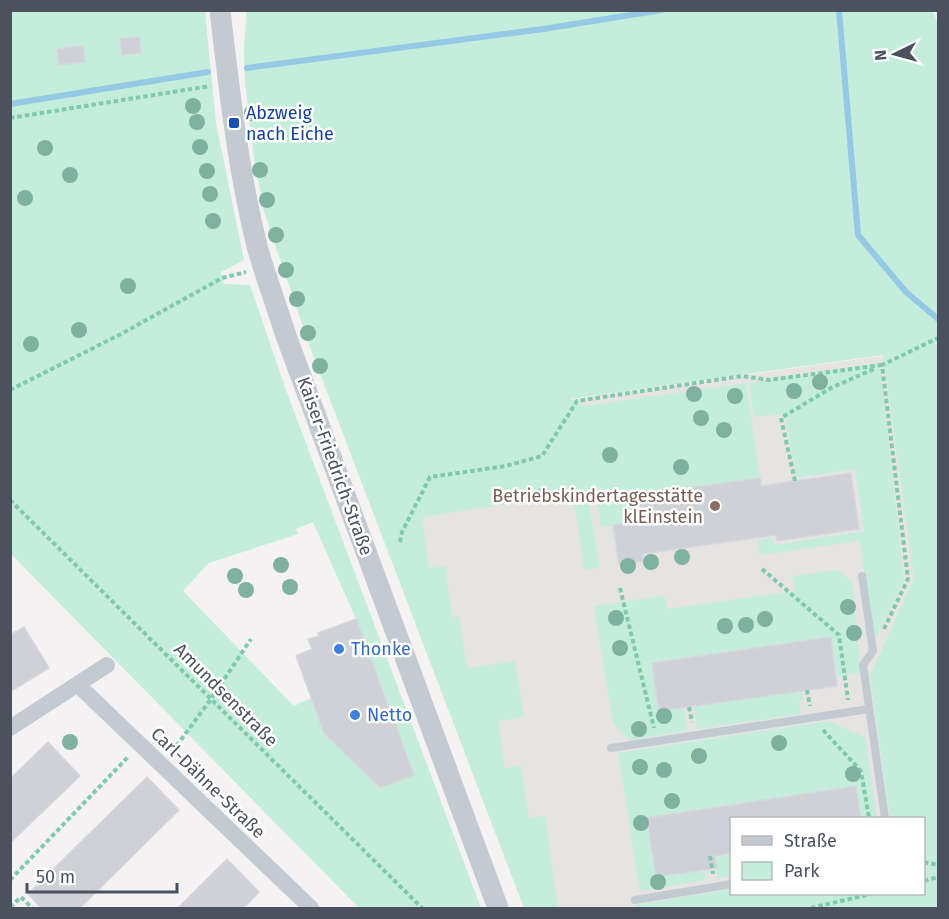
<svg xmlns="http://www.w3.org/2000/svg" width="949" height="919" font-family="'Fira Sans',sans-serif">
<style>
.education{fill:#e5e4e3}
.green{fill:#c5eddb;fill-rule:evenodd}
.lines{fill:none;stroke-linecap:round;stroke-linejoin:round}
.stream{stroke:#96c9e6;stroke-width:6}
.building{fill:#cfd1d6;stroke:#d7d7dd;stroke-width:1.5}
.path{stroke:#7fc9b0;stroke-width:4;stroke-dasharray:4.5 3;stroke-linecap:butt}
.service{stroke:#c4cad2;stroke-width:8}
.minor{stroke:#c4cad2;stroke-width:16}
.tertiary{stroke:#c4cad2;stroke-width:21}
.tree{fill:#7fb1a0}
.transit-dot{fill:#1a4fb4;stroke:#fff;stroke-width:2}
.education-dot{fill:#8d6e63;stroke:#fff;stroke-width:2}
.shop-dot{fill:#3f7fe0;stroke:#fff;stroke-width:2}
.labels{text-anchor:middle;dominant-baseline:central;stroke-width:5;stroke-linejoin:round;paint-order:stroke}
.transit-label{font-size:18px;fill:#164399;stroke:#fff;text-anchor:start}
.street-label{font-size:18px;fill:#4b525e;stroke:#fff}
.education-label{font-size:18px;fill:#785e54;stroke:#fff;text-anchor:end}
.shop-label{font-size:18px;fill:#366cbe;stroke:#fff;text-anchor:start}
</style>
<rect width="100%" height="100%" fill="#f4f2f2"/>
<polygon class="education" points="938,348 924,818 732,818 732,894 786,908 524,908 376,519 580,483 568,400"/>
<g class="green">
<path d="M 10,11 L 205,11 L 216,123 L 244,260 L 221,272 L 224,284 L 250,285 L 286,390 L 481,908 L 359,908 L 11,554 ZM 313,522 L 356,619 L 324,733 L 311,698 L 294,706 L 183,591 L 209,563 L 298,534 L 296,529 Z"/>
<polygon points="247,11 932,11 938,22 938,908 636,908 635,905 731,889 732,894 924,894 924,818 890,818 870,676 914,578 883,355 570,399 584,406 746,383 760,478 634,496 637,522 601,527 596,490 587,491 600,568 584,570 573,494 422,517 429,568 445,566 452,617 459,616 467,668 515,661 524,717 498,721 505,768 521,766 529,818 545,816 558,908 524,908 311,350 264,212 254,157 245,83 244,47"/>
<polygon points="880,363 904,580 874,641 860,541 760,555 758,540 773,538 774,545 864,531 855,469 797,478 784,414 754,417 749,383"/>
<polygon points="836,570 852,581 861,673 836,676 830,637 653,662 659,711 684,708 687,731 628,740 613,723 594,606 665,596 667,609 795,591 792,576"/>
<polygon points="802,691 803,700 799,701 801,714 697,729 694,706"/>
<polygon points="829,721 865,737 877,818 861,818 855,786 647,818 656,877 687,872 703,857 706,880 640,891 618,753"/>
<polygon points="731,853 731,876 718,878 715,856"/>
</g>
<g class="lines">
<g class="stream">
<polyline points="839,10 858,235 906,292 938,319"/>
<polyline points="247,68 543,29 662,10"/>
<polyline points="10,104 208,72"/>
</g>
</g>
<g class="building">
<polygon points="139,37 141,53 122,55 120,39"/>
<polygon points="83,46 85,62 59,65 57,49"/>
<polygon points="851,473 859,529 777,541 776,535 642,554 643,561 619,565 613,525 637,522 634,496 760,478 761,486"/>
<polygon points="356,619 414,775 380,788 324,733 296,656 312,649 308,639 319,636 318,633"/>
<polygon points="24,627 49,668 10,692 10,635"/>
<polygon points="831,637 837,686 659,711 652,663"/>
<polygon points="48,742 80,776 10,843 10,779"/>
<polygon points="147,777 179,810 79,909 42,909 28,894"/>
<polygon points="856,786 861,819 732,819 732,853 715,856 717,868 656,877 647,818"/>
<polygon points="227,859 259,892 243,909 177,909"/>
</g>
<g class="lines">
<g class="path">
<polyline points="10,118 210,86"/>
<polyline points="10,390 123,333 222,278 246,272"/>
<polyline points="795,481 781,418 831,388 876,368"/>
<polyline points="10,500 422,908"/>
<polyline points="400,542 402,532 430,477 506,466 542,456 577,401 742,376 769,380 882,365"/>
<polyline points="762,569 839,635 848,700"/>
<polyline points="620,588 654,728"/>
<polyline points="884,629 908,579 882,365 938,338"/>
<polyline points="807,690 810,706"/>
<polyline points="689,707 692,722"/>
<polyline points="823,730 861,771 869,818"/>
<polyline points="172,752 211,699 251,639"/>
<polyline points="710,856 713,874"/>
<polyline points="924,862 938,865"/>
<polyline points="10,880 129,756"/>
<polyline points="924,881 938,877"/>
<polyline points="10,907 21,897 32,908"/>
<polyline points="811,908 871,894"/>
</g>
<g class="service">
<polyline points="862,576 873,651 863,665 885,818"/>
<polyline points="611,748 869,709"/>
<polyline points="635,900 732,884"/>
</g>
<g class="minor">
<polyline points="78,685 311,908"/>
<polyline points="10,728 107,665"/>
</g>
<path class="tertiary" d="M 220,10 C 229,89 238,169 257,246 C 265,275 276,304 285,333 L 498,908"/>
</g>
<g class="tree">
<circle cx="193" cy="106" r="8"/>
<circle cx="252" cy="113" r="8"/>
<circle cx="197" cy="122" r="8"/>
<circle cx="200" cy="147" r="8"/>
<circle cx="45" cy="148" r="8"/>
<circle cx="260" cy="170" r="8"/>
<circle cx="207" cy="171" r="8"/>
<circle cx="70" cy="175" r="8"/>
<circle cx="210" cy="194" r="8"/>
<circle cx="25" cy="198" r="8"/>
<circle cx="267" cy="200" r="8"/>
<circle cx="213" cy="221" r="8"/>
<circle cx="276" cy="235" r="8"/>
<circle cx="286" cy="270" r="8"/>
<circle cx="128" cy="286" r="8"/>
<circle cx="297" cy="299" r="8"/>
<circle cx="79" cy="330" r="8"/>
<circle cx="308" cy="333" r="8"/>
<circle cx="31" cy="344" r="8"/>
<circle cx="320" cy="366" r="8"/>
<circle cx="820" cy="382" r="8"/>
<circle cx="794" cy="391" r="8"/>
<circle cx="694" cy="394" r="8"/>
<circle cx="735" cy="396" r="8"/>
<circle cx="701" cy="418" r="8"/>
<circle cx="724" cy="430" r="8"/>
<circle cx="610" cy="455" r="8"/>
<circle cx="681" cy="467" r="8"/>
<circle cx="543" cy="496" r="8"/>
<circle cx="682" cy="557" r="8"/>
<circle cx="651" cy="562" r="8"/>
<circle cx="281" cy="565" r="8"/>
<circle cx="628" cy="566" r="8"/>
<circle cx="235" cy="576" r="8"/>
<circle cx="290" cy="587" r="8"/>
<circle cx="246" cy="590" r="8"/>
<circle cx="848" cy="607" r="8"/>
<circle cx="616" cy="618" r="8"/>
<circle cx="765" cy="619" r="8"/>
<circle cx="746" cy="625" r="8"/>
<circle cx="725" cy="626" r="8"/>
<circle cx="854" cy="633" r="8"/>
<circle cx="620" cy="648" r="8"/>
<circle cx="664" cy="716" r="8"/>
<circle cx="639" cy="729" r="8"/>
<circle cx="70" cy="742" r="8"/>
<circle cx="779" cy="743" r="8"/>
<circle cx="699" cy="756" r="8"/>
<circle cx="640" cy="767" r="8"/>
<circle cx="664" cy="770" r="8"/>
<circle cx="853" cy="774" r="8"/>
<circle cx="672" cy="801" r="8"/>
<circle cx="641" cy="823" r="8"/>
<circle cx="658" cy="882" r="8"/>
</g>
<rect class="transit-dot" x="228" y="117" width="12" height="12" rx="3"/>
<circle class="education-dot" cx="715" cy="506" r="6"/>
<g class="shop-dot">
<circle cx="339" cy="649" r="6"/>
<circle cx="355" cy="715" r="6"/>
</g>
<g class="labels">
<g class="transit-label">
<text x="246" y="113">Abzweig<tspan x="246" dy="21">nach Eiche</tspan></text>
</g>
<g class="street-label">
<text transform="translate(335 466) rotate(70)">Kaiser-Friedrich-Straße</text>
<text transform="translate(226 695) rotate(45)">Amundsenstraße</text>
<text transform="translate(208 783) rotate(44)">Carl-Dähne-Straße</text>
</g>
<g class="education-label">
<text x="703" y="496">Betriebskindertagesstätte<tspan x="703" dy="21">klEinstein</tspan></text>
</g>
<g class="shop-label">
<text x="351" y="649">Thonke</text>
<text x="367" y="715">Netto</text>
</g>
</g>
<rect width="949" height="919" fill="none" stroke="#4b525e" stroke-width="24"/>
<rect x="730" y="817" width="195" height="78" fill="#ffffff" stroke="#b7babf" stroke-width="1.5"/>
<rect x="742" y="836" width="30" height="9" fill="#c4cad2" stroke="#b7babf" stroke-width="1.5"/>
<text x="784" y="847" font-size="18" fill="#4b525e">Straße</text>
<rect x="742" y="862" width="30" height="18" fill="#c5eddb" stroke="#b7babf" stroke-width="1.5"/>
<text x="784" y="877" font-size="18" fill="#4b525e">Park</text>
<g transform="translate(895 54) rotate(265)" stroke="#ffffff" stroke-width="4.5" paint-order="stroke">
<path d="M0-4.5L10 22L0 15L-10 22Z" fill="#4b525e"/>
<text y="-9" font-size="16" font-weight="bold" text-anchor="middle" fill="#4b525e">N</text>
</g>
<path d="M27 883v9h150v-9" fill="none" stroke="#4b525e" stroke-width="3"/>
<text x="36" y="883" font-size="18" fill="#4b525e" stroke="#ffffff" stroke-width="4.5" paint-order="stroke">50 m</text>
</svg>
